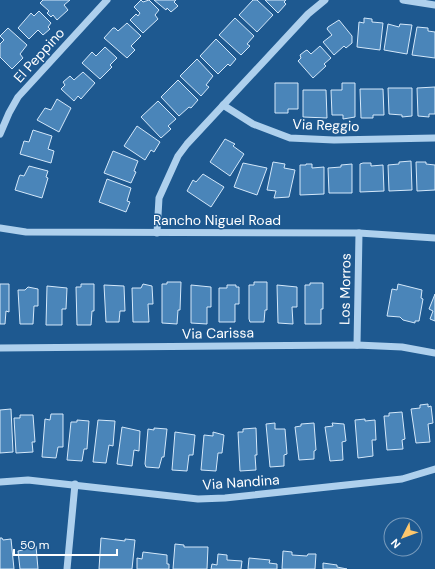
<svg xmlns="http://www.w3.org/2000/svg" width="435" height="569" font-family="'DM Sans',sans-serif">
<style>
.building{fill:#4a85b9;stroke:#d4e8fa}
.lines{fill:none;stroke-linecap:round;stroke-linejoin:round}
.minor{stroke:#aed0ed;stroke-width:7}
.labels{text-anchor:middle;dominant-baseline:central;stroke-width:3;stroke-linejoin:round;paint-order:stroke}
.street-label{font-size:14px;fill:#fff;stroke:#1e5990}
</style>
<rect width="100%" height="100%" fill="#1e5990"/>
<g class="building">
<polygon points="43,0 70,0 64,5 68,10 57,20 53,15 51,17 47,13 49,11 40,3"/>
<polygon points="141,0 143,2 149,0 159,10 155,15 158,19 143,33 130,20 136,14 138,16 140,13 134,7"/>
<polygon points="154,0 176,0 174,2 178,6 171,12 167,8 166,10"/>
<polygon points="253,0 257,0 273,15 257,32 239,15"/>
<polygon points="265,0 286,0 284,2 286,4 278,13"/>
<polygon points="39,11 51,23 48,27 50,29 43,35 38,30 29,39 18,28 31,13 34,16"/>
<polygon points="235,18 254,36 247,44 250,46 241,55 219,35"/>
<polygon points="364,18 372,19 372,22 383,23 380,50 357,47 359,22 364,23"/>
<polygon points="339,20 352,36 352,43 346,48 344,46 334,55 323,42 332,35 327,29 328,27"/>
<polygon points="127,23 141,36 131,46 135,50 127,58 104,38 113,28 115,28 118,31"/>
<polygon points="388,24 399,27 400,24 412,25 407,54 384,50"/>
<polygon points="417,27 428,28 428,31 435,32 435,58 412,55"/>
<polygon points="8,28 27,45 20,54 23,58 12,69 0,57 0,44 4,40 0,36"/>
<polygon points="216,39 236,59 230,66 228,64 218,74 200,56"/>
<polygon points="320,46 331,58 324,64 326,66 313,78 298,61 301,58 300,55 305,51 307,50 311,54"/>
<polygon points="105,47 117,58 110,65 112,67 100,79 82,63 92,52 96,56"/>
<polygon points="197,59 213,76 206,85 209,87 201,96 180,76"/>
<polygon points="83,72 95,83 81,99 78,96 74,101 61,89 65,85 63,82 70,76 74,80"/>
<polygon points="178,80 198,100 191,108 189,107 179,116 161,97"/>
<polygon points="275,83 298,83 298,109 288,109 288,113 275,113"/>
<polygon points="342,83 355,83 355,117 343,119 343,115 332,115 331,90 342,90"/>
<polygon points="435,87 435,114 429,114 429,117 418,116 417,88"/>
<polygon points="388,88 412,88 412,116 402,117 402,115 389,114"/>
<polygon points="360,89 383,89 384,115 373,115 373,118 361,118"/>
<polygon points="303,90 326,90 327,118 303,117"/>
<polygon points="57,99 71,108 59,132 37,120 45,108 51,110"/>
<polygon points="158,101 176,119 168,126 171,129 161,138 141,117"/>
<polygon points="137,126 160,142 154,152 151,150 145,160 124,146"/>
<polygon points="33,130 52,136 48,149 54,151 51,163 20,154 24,141 29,142"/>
<polygon points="225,139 235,144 233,146 244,154 230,176 210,162"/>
<polygon points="113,151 138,161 134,171 136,172 131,183 104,173"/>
<polygon points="411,161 412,190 389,191 388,165 399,164 399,162"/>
<polygon points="273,162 285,164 284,168 295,170 289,197 274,198 276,191 267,190"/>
<polygon points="416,162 426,162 426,164 435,165 435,190 417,191"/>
<polygon points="243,163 267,168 257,195 234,187"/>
<polygon points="363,163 371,163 371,166 383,165 384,191 360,192 360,164"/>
<polygon points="306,164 312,164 312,168 324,167 324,194 300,195 300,165 306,165"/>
<polygon points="352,164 352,193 329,193 328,168 341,167 341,165"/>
<polygon points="29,166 48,171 46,177 48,178 42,198 15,190 19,177 20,175 24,176"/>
<polygon points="203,174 224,187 211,207 187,191 193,180 196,182"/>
<polygon points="107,179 131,188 127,201 130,202 126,212 99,202"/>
<polygon points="167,282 181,282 180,310 178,310 177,324 162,323 162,284 167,284"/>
<polygon points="254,282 267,282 267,310 265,310 264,322 250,322 249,319 249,285 254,285"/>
<polygon points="310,283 323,283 323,309 321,309 321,324 305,324 305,285 310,285"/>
<polygon points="0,284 9,284 9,312 6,311 5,324 0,324"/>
<polygon points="81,284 94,284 94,311 92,311 91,325 77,325 76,287 81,287"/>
<polygon points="143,284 152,286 153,304 148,304 149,322 133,322 132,288 141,288"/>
<polygon points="398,284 422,290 421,298 423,299 419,321 415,321 415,323 403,320 400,317 387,316 392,289 397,290"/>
<polygon points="104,285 124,286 125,311 120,311 119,322 106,322"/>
<polygon points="191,285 211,287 211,307 207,307 207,324 191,323"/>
<polygon points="227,285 236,285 236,287 239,287 239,304 235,304 235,322 219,322 219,288 227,288"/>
<polygon points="277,285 297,287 297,307 292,307 293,324 278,323"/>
<polygon points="47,286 67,288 66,309 62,309 62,325 46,325"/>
<polygon points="28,287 38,289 38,306 34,306 33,324 20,324 18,290 25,290"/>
<polygon points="435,294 435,321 430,319 433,311 429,309"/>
<polygon points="428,404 428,407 431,406 433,423 428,424 430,442 416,443 411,409 420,408 420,405"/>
<polygon points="11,409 13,452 0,453 0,410"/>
<polygon points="402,412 405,439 402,440 403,449 387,450 384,416 389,416 389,413"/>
<polygon points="51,414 63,414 63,447 58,447 56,458 42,457 45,419 50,420"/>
<polygon points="20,415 33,415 35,442 32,442 33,452 16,453 14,418 20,418"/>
<polygon points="365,419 365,421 375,420 376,440 372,440 373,456 358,458 355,420"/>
<polygon points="77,420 89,421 87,449 84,449 82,461 67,460 71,422 77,422"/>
<polygon points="98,420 115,421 113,446 109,445 106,463 93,462"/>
<polygon points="275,423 275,429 285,429 287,454 284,455 284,466 270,467 266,424"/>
<polygon points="314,423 316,450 314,451 314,459 299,460 295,427 301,426 301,424"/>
<polygon points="332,423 344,424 346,441 342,442 343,460 330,461 325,427 333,426"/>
<polygon points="122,427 140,431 139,451 134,450 132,466 117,464"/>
<polygon points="154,428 167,429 164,457 162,457 159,468 146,467 145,464 148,429 154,430"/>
<polygon points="256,428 257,455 255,455 256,470 240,471 238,432 243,432 243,429"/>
<polygon points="175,432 195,435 193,455 189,455 187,471 172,470"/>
<polygon points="213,432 224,435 222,453 218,453 216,471 201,470 204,435 213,436"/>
<polygon points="0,538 2,538 3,540 11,539 14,569 0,569"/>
<polygon points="101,538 125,541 125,539 135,540 132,569 99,569"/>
<polygon points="175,544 184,545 184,547 208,547 207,569 173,569"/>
<polygon points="36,546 38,569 20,569 18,551 23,550 23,548"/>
<polygon points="283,551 292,552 292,555 307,556 308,554 316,554 315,569 282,569"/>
<polygon points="143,552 167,555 167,564 169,564 169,569 137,569 137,558 142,559"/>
<polygon points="218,554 227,555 227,560 242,561 241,569 211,569 212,564 217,565"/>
<polygon points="249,558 270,560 269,563 277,564 277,569 248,569"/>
<polygon points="323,563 337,565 337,567 347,569 323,569"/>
</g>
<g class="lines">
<g class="minor">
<polyline points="403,0 435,5"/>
<polyline points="223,105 253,124 290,138 334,140 435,138"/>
<polyline points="0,134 9,113 18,97 107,0"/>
<polyline points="0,228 26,232 359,233 435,238"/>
<polyline points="157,233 159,198 178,156 187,144 308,14 325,0"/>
<polyline points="357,345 359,233"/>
<polyline points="0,348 357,345 402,347 435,353"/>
<polyline points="0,482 28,480 198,499 225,498 402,479 435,469"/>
<polyline points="67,569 75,484"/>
</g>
</g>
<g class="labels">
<g class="street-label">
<text transform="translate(39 55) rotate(-48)">El Peppino</text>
<text transform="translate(326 125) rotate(2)">Via Reggio</text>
<text x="217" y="220">Rancho Niguel Road</text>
<text transform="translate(345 289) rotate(-89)">Los Morros</text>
<text transform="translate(218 333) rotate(-1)">Via Carissa</text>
<text transform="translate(241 482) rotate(-4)">Via Nandina</text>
</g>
</g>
<g transform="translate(403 537) rotate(228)"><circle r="19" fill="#1e5990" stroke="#789bbc"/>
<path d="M0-3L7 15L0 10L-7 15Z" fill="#fcc76d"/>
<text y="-6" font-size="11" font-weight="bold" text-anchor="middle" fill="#ffffff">N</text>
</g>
<path d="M14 549v6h103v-6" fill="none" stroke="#ffffff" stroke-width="2"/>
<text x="20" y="549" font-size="12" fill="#ffffff" stroke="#1e5990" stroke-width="3" paint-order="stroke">50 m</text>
</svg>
